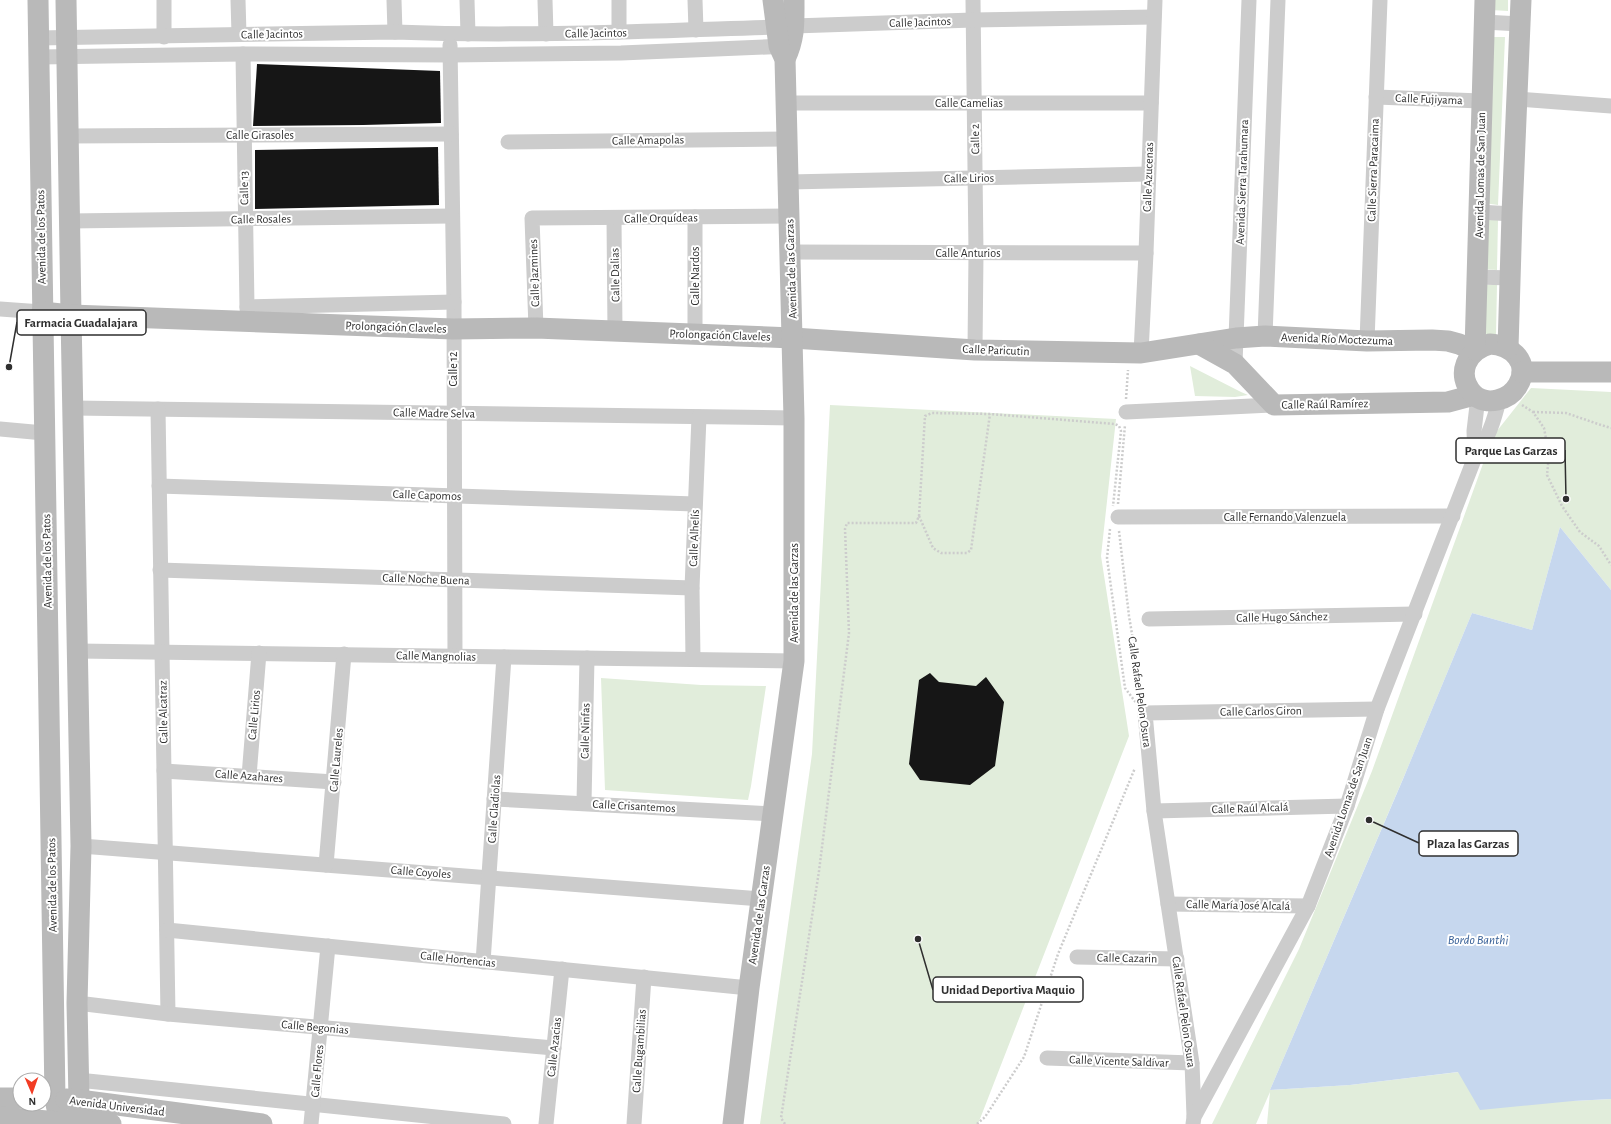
<svg xmlns="http://www.w3.org/2000/svg" width="1611" height="1124" font-family="'Alegreya Sans',sans-serif">
<style>
.green{fill:#e1eddb}
.water{fill:#c6d7ee}
.building{fill:#161616}
.lines{fill:none;stroke-linecap:round;stroke-linejoin:round}
.path{stroke:#ccc;stroke-width:2.5;stroke-dasharray:2 2;stroke-linecap:butt}
.street{stroke:#ccc;stroke-width:15}
.secondary{stroke:#b9b9b9;stroke-width:21}
.labels{text-anchor:middle;dominant-baseline:central;stroke-width:4;stroke-linejoin:round;paint-order:stroke}
.street-label{font-size:12px;fill:#2f2f2f;stroke:#fff}
.water-label{font-size:13px;font-style:italic;fill:#365f97;stroke:#fff}
.leader{fill:none;stroke:#2f2f2f;stroke-width:1.5}
.callout-dot{fill:#2f2f2f;stroke:#fff;stroke-width:1.5}
.callout{fill:#fff;stroke:#2f2f2f;stroke-width:1.5}
.callout-label{font-size:13px;text-anchor:middle;font-weight:bold;fill:#2f2f2f}
</style>
<rect width="100%" height="100%" fill="#fff"/>
<g class="green">
<polygon points="1492,0 1508,0 1508,11 1491,10"/>
<polygon points="1491,37 1505,37 1498,205 1484,203"/>
<polygon points="1483,219 1498,220 1497,270 1481,269"/>
<polygon points="1481,285 1497,285 1496,334 1478,335"/>
<polygon points="1190,366 1241,392 1248,395 1235,397 1195,396"/>
<polygon points="1531,388 1611,392 1611,590 1560,527 1532,630 1472,613 1408,767 1270,1090 1350,1085 1459,1072 1573,1101 1611,1099 1611,1124 1267,1124 1270,1092 1256,1124 1212,1124 1299,949 1372,771 1493,436"/>
<polygon points="830,405 1116,419 1101,556 1129,736 978,1124 760,1124 812,754"/>
<polygon points="601,678 701,685 766,686 751,786 748,800 605,790"/>
</g>
<polygon class="water" points="1560,527 1611,590 1611,1099 1573,1101 1480,1110 1458,1072 1350,1085 1270,1090 1403,779 1472,613 1532,630"/>
<g class="building">
<polygon points="257,64 440,71 441,123 363,125 253,126"/>
<polygon points="438,147 439,205 255,209 255,150"/>
<polygon points="930,673 939,682 976,686 986,677 1004,702 995,766 970,785 920,780 909,764 919,680"/>
</g>
<g class="lines">
<g class="path">
<polyline points="1126,399 1128,370"/>
<polyline points="1522,405 1533,412 1544,428 1549,455 1547,475 1562,506 1580,532 1599,546 1611,565"/>
<polyline points="1533,412 1566,413 1601,425 1611,428"/>
<polyline points="1118,504 1125,425"/>
<polyline points="919,516 933,548 941,553 967,553 971,550 990,414"/>
<polyline points="1110,529 1107,558 1125,688 1137,704"/>
<polyline points="1119,531 1129,616 1143,700"/>
<polyline points="785,1124 781,1118 819,871 849,633 845,529 847,523 916,523 919,516 925,416 932,413 990,414 1115,424 1119,426 1121,431 1113,506"/>
<polyline points="977,1124 985,1117 1024,1057 1058,954 1135,768"/>
</g>
<g class="street">
<polyline points="164,0 164,37"/>
<polyline points="238,0 239,34"/>
<polyline points="394,0 395,32"/>
<polyline points="467,0 468,34"/>
<polyline points="545,0 546,34"/>
<polyline points="619,0 619,32"/>
<polyline points="695,0 696,30"/>
<polyline points="973,0 976,253 975,350"/>
<polyline points="1484,22 1520,24"/>
<polyline points="794,26 973,20 1154,17"/>
<path d="M 38,38 L 395,32 C 522,37 649,31 776,27"/>
<polyline points="450,45 454,302 455,656"/>
<polyline points="243,54 247,307 248,322"/>
<polyline points="39,57 243,54 450,55 621,53 789,46"/>
<polyline points="1376,97 1481,101"/>
<polyline points="1517,99 1611,106"/>
<polyline points="786,103 1151,103"/>
<polyline points="68,136 451,134"/>
<polyline points="508,142 787,139"/>
<polyline points="789,182 1148,174"/>
<polyline points="1479,212 1512,214"/>
<polyline points="695,217 695,334"/>
<polyline points="614,218 615,331"/>
<polyline points="70,221 452,216"/>
<polyline points="790,252 1146,253"/>
<polyline points="1478,277 1510,278"/>
<polyline points="247,307 454,302"/>
<polyline points="0,309 42,312"/>
<polyline points="536,328 532,218 789,216"/>
<polyline points="1265,336 1278,0"/>
<polyline points="1367,341 1380,0"/>
<polyline points="1141,353 1146,253 1155,0"/>
<polyline points="1235,364 1249,0"/>
<polyline points="73,408 794,418"/>
<polyline points="158,409 168,1014"/>
<polyline points="1126,412 1274,405"/>
<polyline points="0,429 44,433"/>
<polyline points="1475,457 1474,431 1478,397"/>
<polyline points="159,486 695,504"/>
<polyline points="1118,517 1453,516"/>
<polyline points="160,570 692,588"/>
<polyline points="1149,619 1415,614"/>
<polyline points="78,651 794,661"/>
<polyline points="693,659 692,588 699,417"/>
<polyline points="164,771 334,782"/>
<polyline points="249,776 259,653"/>
<polyline points="494,799 774,814"/>
<polyline points="584,803 587,658"/>
<polyline points="1154,811 1347,806"/>
<polyline points="81,846 761,899"/>
<polyline points="326,865 344,654"/>
<polyline points="1168,904 1308,906"/>
<polyline points="167,930 749,988"/>
<polyline points="1077,957 1177,959"/>
<polyline points="483,962 504,657"/>
<polyline points="77,1003 168,1014 554,1048"/>
<polyline points="1047,1058 1192,1063"/>
<polyline points="78,1080 504,1124"/>
<polyline points="1194,1116 1192,1063 1154,811 1145,713 1377,709"/>
<polyline points="311,1124 328,946"/>
<polyline points="546,1124 562,969"/>
<polyline points="634,1124 644,977"/>
<path d="M 1193,1124 L 1194,1117 L 1308,906 L 1347,806 L 1377,709 L 1475,457 C 1488,439 1494,421 1499,400"/>
</g>
<g class="secondary">
<polyline points="38,0 55,1099 60,1124"/>
<polyline points="66,0 71,315 81,846 77,1003 79,1100 77,1124"/>
<path d="M 785,59 C 795,38 794,23 794,0"/>
<polyline points="42,312 71,315 453,329 536,328 793,338 975,350 1141,353 1236,338 1265,336 1367,341 1432,340 1448,341 1459,344 1466,347 1472,353"/>
<polyline points="1199,344 1235,364 1274,405 1448,402 1474,395"/>
<path d="M 1490,344 C 1512,345 1531,363 1518,385 C 1510,400 1486,407 1473,394 C 1455,374 1467,350 1490,344 Z"/>
<polyline points="1508,348 1512,214 1521,0"/>
<polyline points="1475,350 1485,0"/>
<polyline points="1522,372 1611,372"/>
<polyline points="0,1098 20,1098"/>
<polyline points="66,1099 79,1100 262,1124"/>
<polyline points="0,1117 59,1122 78,1120 111,1124"/>
<polyline points="733,1124 749,988 794,661 794,418 785,59 779,46 773,0"/>
</g>
</g>
<g class="labels">
<g class="street-label">
<text transform="translate(920 22) rotate(-2)">Calle Jacintos</text>
<text transform="translate(596 33) rotate(-1)">Calle Jacintos</text>
<text transform="translate(272 34) rotate(-1)">Calle Jacintos</text>
<text transform="translate(1429 99) rotate(2)">Calle Fujiyama</text>
<text x="969" y="103">Calle Camelias</text>
<text x="260" y="135">Calle Girasoles</text>
<text transform="translate(975 139) rotate(-91)">Calle 2</text>
<text transform="translate(648 140) rotate(-1)">Calle Amapolas</text>
<text transform="translate(1373 170) rotate(-88)">Calle Sierra Paracaima</text>
<text transform="translate(1480 175) rotate(-89)">Avenida Lomas de San Juan</text>
<text transform="translate(1148 177) rotate(-88)">Calle Azucenas</text>
<text transform="translate(969 178) rotate(-1)">Calle Lirios</text>
<text transform="translate(1242 182) rotate(-88)">Avenida Sierra Tarahumara</text>
<text transform="translate(244 188) rotate(-91)">Calle 13</text>
<text transform="translate(661 218) rotate(-1)">Calle Orquídeas</text>
<text transform="translate(261 219) rotate(-1)">Calle Rosales</text>
<text transform="translate(41 237) rotate(-91)">Avenida de los Patos</text>
<text x="968" y="253">Calle Anturios</text>
<text transform="translate(791 269) rotate(-92)">Avenida de las Garzas</text>
<text transform="translate(534 273) rotate(-92)">Calle Jazmines</text>
<text transform="translate(615 275) rotate(-91)">Calle Dalias</text>
<text transform="translate(695 276) rotate(-90)">Calle Nardos</text>
<text transform="translate(396 327) rotate(2)">Prolongación Claveles</text>
<text transform="translate(720 335) rotate(2)">Prolongación Claveles</text>
<text transform="translate(1337 339) rotate(2)">Avenida Río Moctezuma</text>
<text transform="translate(996 350) rotate(2)">Calle Paricutin</text>
<text transform="translate(453 369) rotate(-90)">Calle 12</text>
<text transform="translate(1325 404) rotate(-1)">Calle Raúl Ramírez</text>
<text transform="translate(434 413) rotate(1)">Calle Madre Selva</text>
<text transform="translate(427 495) rotate(2)">Calle Capomos</text>
<text x="1285" y="517">Calle Fernando Valenzuela</text>
<text transform="translate(694 538) rotate(-88)">Calle Alhelís</text>
<text transform="translate(47 561) rotate(-91)">Avenida de los Patos</text>
<text transform="translate(426 579) rotate(2)">Calle Noche Buena</text>
<text transform="translate(794 593) rotate(-90)">Avenida de las Garzas</text>
<text transform="translate(1282 617) rotate(-1)">Calle Hugo Sánchez</text>
<text transform="translate(436 656) rotate(1)">Calle Mangnolias</text>
<text transform="translate(1140 692) rotate(82)">Calle Rafael Pelon Osura</text>
<text transform="translate(1261 711) rotate(-1)">Calle Carlos Giron</text>
<text transform="translate(163 712) rotate(-91)">Calle Alcatraz</text>
<text transform="translate(254 715) rotate(-85)">Calle Lirios</text>
<text transform="translate(585 731) rotate(-89)">Calle Ninfas</text>
<text transform="translate(336 760) rotate(-85)">Calle Laureles</text>
<text transform="translate(249 776) rotate(4)">Calle Azahares</text>
<text transform="translate(1348 797) rotate(-71)">Avenida Lomas de San Juan</text>
<text transform="translate(634 806) rotate(3)">Calle Crisantemos</text>
<text transform="translate(1250 808) rotate(-2)">Calle Raúl Alcalá</text>
<text transform="translate(494 809) rotate(-86)">Calle Gladiolas</text>
<text transform="translate(421 872) rotate(4)">Calle Coyoles</text>
<text transform="translate(52 885) rotate(-91)">Avenida de los Patos</text>
<text transform="translate(1238 905) rotate(1)">Calle María José Alcalá</text>
<text transform="translate(759 915) rotate(-82)">Avenida de las Garzas</text>
<text transform="translate(1127 958) rotate(1)">Calle Cazarin</text>
<text transform="translate(458 959) rotate(6)">Calle Hortencias</text>
<text transform="translate(1184 1012) rotate(82)">Calle Rafael Pelon Osura</text>
<text transform="translate(315 1027) rotate(5)">Calle Begonias</text>
<text transform="translate(554 1047) rotate(-84)">Calle Azacias</text>
<text transform="translate(639 1051) rotate(-86)">Calle Bugambilias</text>
<text transform="translate(1119 1061) rotate(2)">Calle Vicente Saldívar</text>
<text transform="translate(317 1071) rotate(-85)">Calle Flores</text>
<text transform="translate(117 1106) rotate(7)">Avenida Universidad</text>
</g>
<g class="water-label">
<text x="1478" y="940">Bordo Banthi</text>
</g>
</g>
<path class="leader" d="M9 367L17 322M1566 499L1565 450M1369 820L1419 843M918 939L933 990"/>
<g class="callout-dot">
<circle cx="9" cy="367" r="4"/>
<circle cx="1566" cy="499" r="4"/>
<circle cx="1369" cy="820" r="4"/>
<circle cx="918" cy="939" r="4"/>
</g>
<g class="callout">
<rect x="17" y="310" width="129" height="25" rx="4"/>
<rect x="1456" y="438" width="109" height="25" rx="4"/>
<rect x="1419" y="831" width="99" height="25" rx="4"/>
<rect x="933" y="977" width="150" height="25" rx="4"/>
</g>
<g class="callout-label">
<text x="81" y="327">Farmacia Guadalajara</text>
<text x="1511" y="455">Parque Las Garzas</text>
<text x="1468" y="848">Plaza las Garzas</text>
<text x="1008" y="994">Unidad Deportiva Maquio</text>
</g>
<g transform="translate(32 1092) rotate(178)"><circle r="19" fill="#ffffff" stroke="#acacac"/>
<path d="M0-3L7 15L0 10L-7 15Z" fill="#f23c24"/>
<text y="-6" font-size="11" font-weight="bold" text-anchor="middle" fill="#2f2f2f">N</text>
</g>
</svg>
